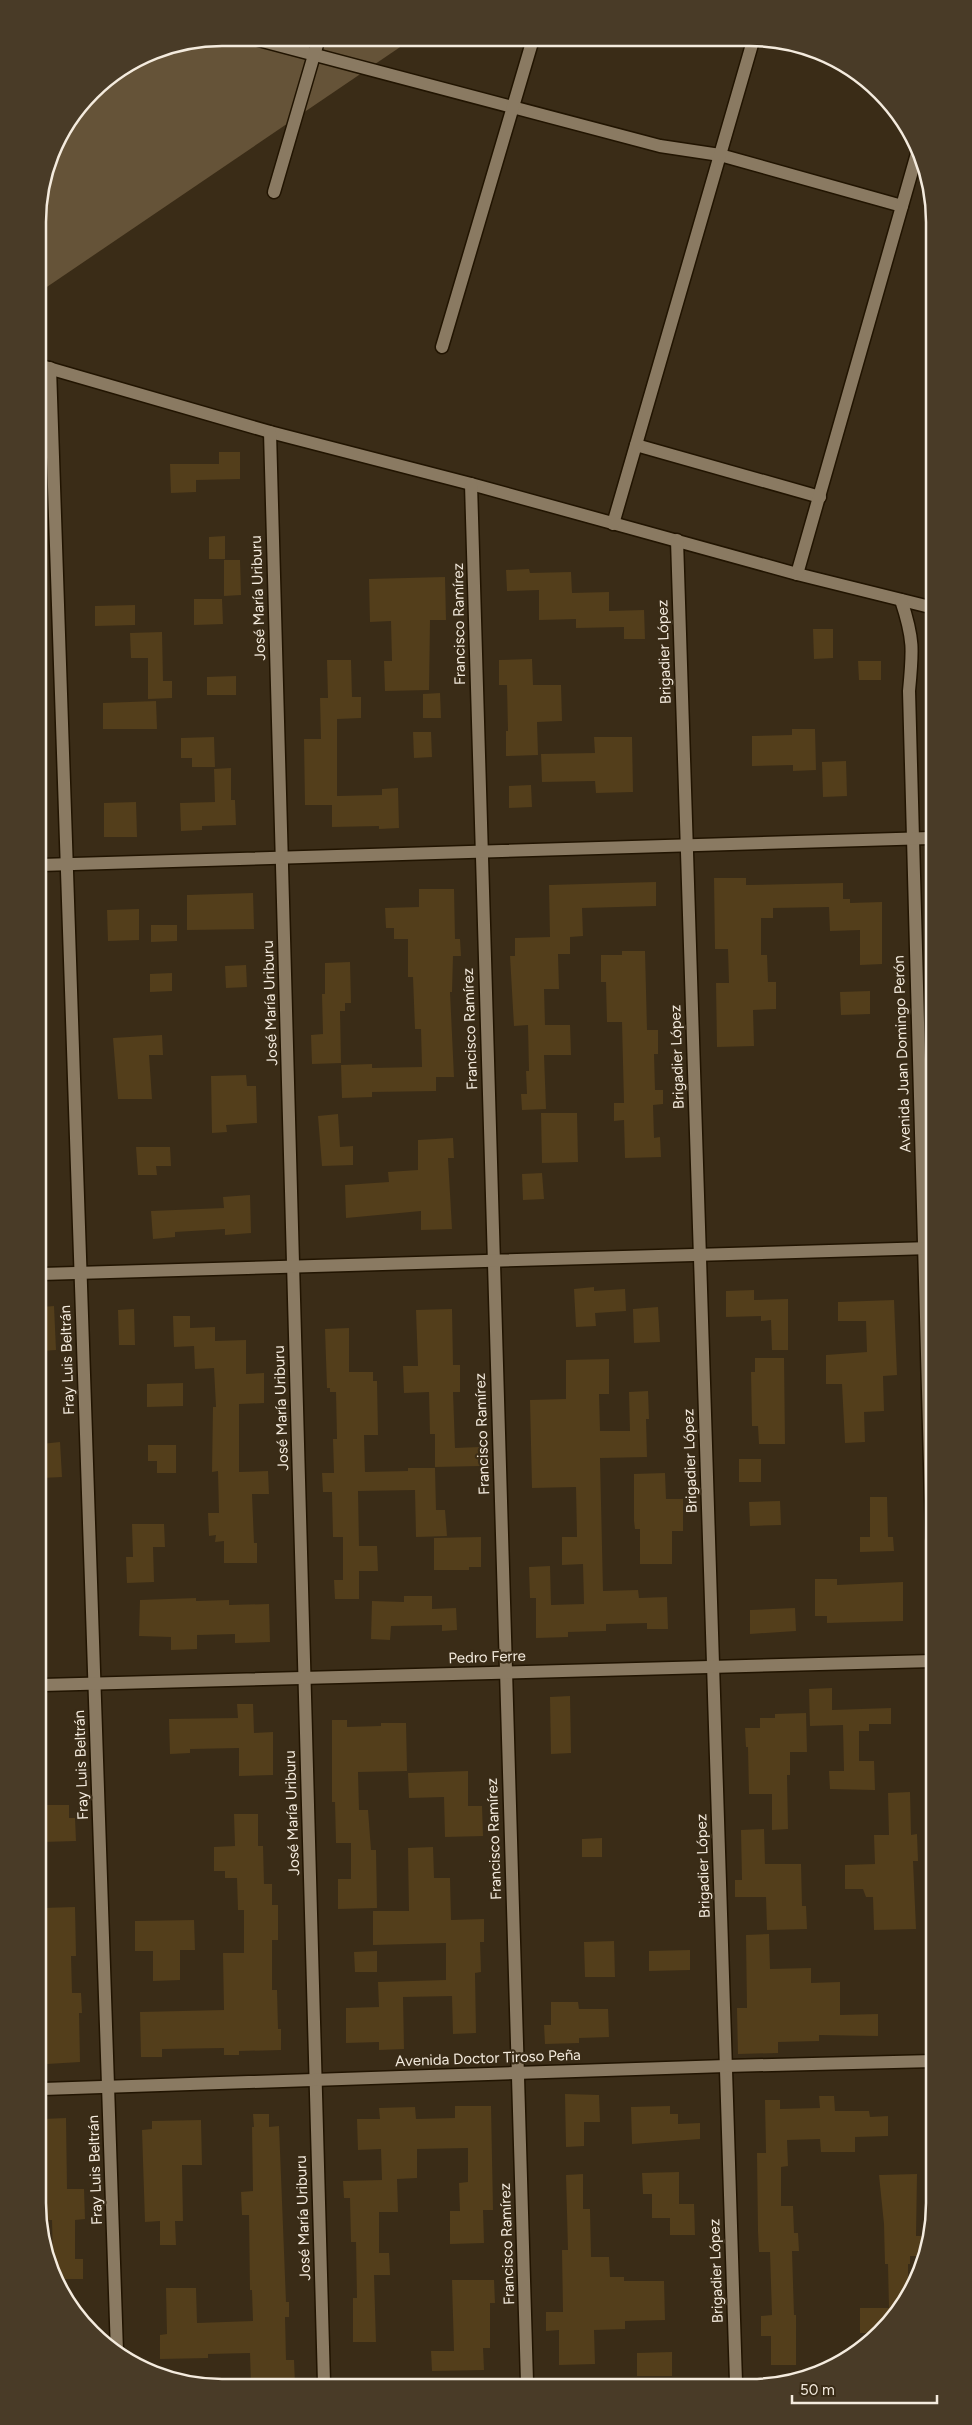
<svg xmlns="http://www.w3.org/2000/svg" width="972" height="2425" font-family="Figtree,sans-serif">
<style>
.green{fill:#655338}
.building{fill:#533e1b}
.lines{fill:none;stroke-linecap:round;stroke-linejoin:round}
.minor-casing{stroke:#211401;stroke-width:15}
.minor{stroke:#8a7a62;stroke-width:12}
.labels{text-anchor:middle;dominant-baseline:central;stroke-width:4.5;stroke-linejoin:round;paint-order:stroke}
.street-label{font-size:15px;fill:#f4ebde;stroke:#3a2c17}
.rim{fill:none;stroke:#f4ebde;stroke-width:2.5}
</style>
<rect width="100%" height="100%" fill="#3a2c17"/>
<polygon class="green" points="222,38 412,39 38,293 38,210 57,140 100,84 152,51"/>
<g class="building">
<polygon points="219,452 240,452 240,479 196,480 196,492 171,493 170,464 219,464"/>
<polygon points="225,536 225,559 209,559 209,537"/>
<polygon points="224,560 240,560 241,595 224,596"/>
<polygon points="529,569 530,573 571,572 572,593 609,592 609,611 644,610 645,639 624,639 624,627 576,628 576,619 539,620 539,590 507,591 506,570"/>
<polygon points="445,577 446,620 430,620 429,690 385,691 384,661 392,661 391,621 370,622 369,579"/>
<polygon points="194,599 222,599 223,624 194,625"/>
<polygon points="135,605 135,625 95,626 95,606"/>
<polygon points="813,629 833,629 833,658 814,659"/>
<polygon points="162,632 163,681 172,681 172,698 148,699 148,658 131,658 130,633"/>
<polygon points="532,659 533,685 561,685 562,721 537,722 538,755 506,756 506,731 508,731 507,685 499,685 499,660"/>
<polygon points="327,660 351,660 352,697 361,697 361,718 337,719 337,796 382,795 382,789 398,788 399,828 379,829 379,826 332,827 332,805 305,805 304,739 321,739 320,698 328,698"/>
<polygon points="858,661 881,661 881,680 859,680"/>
<polygon points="236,676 236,695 207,695 207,677"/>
<polygon points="440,693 441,718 423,718 423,694"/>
<polygon points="156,701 157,729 103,729 103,703"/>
<polygon points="792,729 815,729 816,770 793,771 793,765 752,766 752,736 792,735"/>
<polygon points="413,732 431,732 432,757 414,758"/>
<polygon points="214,737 215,767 192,767 192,758 181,758 181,738"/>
<polygon points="594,737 632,737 633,792 596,793 595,781 542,782 541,754 595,753"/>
<polygon points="846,761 847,796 823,797 822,762"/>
<polygon points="231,768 231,800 235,800 236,825 202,826 202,830 181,831 180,803 215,802 214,769"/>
<polygon points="531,785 532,807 509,808 509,786"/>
<polygon points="136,802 137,837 104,837 104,803"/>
<polygon points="714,878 746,878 746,885 843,883 843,899 850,899 850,903 882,902 882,964 860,965 860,930 830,931 829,907 773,908 773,918 761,918 761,955 767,955 768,982 776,982 776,1009 753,1010 754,1046 717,1047 716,983 729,983 728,949 715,949"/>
<polygon points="656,882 656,906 582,908 583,936 570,937 570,954 558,954 559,989 544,989 545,1025 570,1025 571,1055 544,1055 546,1109 522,1110 521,1094 527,1094 526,1071 529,1071 528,1025 514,1026 510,956 515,956 515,938 550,937 549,885"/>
<polygon points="419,889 454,889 455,939 460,939 461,956 453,956 452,992 450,992 454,1077 436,1077 436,1091 372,1092 372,1097 342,1098 341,1065 372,1064 372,1068 422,1067 421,1029 415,1029 413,977 408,977 408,939 394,939 394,928 386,928 385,908 419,907"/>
<polygon points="253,893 254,929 187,930 187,895"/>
<polygon points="139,909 139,940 108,941 107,910"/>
<polygon points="151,925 177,925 177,941 151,942"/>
<polygon points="622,951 645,951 647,1030 658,1030 658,1054 654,1054 655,1090 663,1090 663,1104 653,1105 654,1138 660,1137 661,1157 625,1158 624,1120 614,1121 614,1103 624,1103 622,1022 607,1022 606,982 601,982 601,955 622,955"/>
<polygon points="350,962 351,1003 345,1003 345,1011 340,1011 341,1063 312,1064 311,1035 323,1034 322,994 325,994 325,963"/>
<polygon points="246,965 247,987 226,988 225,966"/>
<polygon points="172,973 172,991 150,992 150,974"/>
<polygon points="870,991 870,1014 841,1015 840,992"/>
<polygon points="162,1035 163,1055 149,1055 152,1099 118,1099 113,1038"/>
<polygon points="246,1075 247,1086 256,1086 257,1123 226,1125 227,1132 212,1133 211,1076"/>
<polygon points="541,1113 577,1113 578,1162 542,1163"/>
<polygon points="338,1114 340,1147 353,1146 353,1165 322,1166 318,1116"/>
<polygon points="453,1138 454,1158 448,1158 452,1229 421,1230 421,1211 346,1218 345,1185 389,1182 388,1172 418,1170 418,1140"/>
<polygon points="136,1147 170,1147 171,1166 156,1166 157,1175 138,1175"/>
<polygon points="542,1173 544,1199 523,1200 522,1174"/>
<polygon points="250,1195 251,1233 225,1235 225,1229 175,1232 175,1237 153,1239 151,1211 224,1208 223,1197"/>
<polygon points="594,1287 594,1291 625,1289 626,1311 595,1313 596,1326 576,1327 574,1289"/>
<polygon points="754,1290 754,1300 788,1299 788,1350 772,1350 771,1320 761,1321 761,1316 726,1317 726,1291"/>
<polygon points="894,1300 897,1375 883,1376 884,1411 864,1412 865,1442 845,1443 842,1384 826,1384 826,1355 867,1352 866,1321 838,1321 838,1302"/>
<polygon points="54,1306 56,1350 41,1351 41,1307"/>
<polygon points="658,1307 660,1342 634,1343 633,1309"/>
<polygon points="134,1309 135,1345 119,1345 118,1310"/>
<polygon points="452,1309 453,1365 460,1365 460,1392 453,1392 455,1448 480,1447 480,1466 435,1467 435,1434 430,1434 429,1392 404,1393 403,1366 418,1366 416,1310"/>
<polygon points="173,1316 190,1316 190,1328 215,1327 215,1341 246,1340 246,1374 264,1373 264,1403 239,1404 239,1472 268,1471 269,1494 252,1494 254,1543 257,1543 257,1563 224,1563 224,1541 215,1542 216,1535 209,1536 208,1513 219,1513 218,1471 212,1472 213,1407 216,1407 214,1368 195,1369 194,1346 174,1347"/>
<polygon points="349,1328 349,1372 373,1372 373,1381 377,1381 378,1435 364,1435 365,1472 408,1471 408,1468 435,1468 436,1510 445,1510 447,1536 416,1537 415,1490 358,1491 359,1546 377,1546 378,1571 359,1571 359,1599 335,1599 334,1580 343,1580 343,1537 333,1537 332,1492 323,1492 322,1473 334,1473 333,1439 337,1439 336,1392 330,1392 330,1388 327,1388 325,1329"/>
<polygon points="755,1358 784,1358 785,1444 759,1444 758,1426 752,1426 751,1372 755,1372"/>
<polygon points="609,1359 609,1394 599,1394 600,1431 630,1431 629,1392 648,1391 649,1419 646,1419 647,1457 600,1458 603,1591 638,1590 639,1598 667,1597 668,1629 647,1629 647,1623 606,1624 606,1631 568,1632 568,1637 536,1638 536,1598 530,1598 529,1567 550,1566 551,1605 584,1604 583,1564 562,1565 562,1537 577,1537 576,1487 532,1488 530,1400 566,1399 566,1360"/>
<polygon points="183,1383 183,1406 147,1407 147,1384"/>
<polygon points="60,1442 62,1477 42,1478 41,1444"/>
<polygon points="148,1445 176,1445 176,1473 157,1473 157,1461 148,1461"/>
<rect x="739" y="1459" width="22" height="23"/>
<polygon points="665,1473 666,1499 683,1499 683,1531 672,1531 672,1564 640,1564 640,1529 635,1529 634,1521 634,1474"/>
<polygon points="870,1497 887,1497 888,1537 893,1537 894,1551 860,1552 860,1537 870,1537"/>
<polygon points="780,1501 781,1525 750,1526 749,1502"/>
<polygon points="132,1524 164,1524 165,1547 153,1547 154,1582 127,1583 126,1557 133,1557"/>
<polygon points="481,1537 481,1567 469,1567 469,1570 434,1570 434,1538"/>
<polygon points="815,1579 837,1579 837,1585 903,1582 903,1621 827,1623 827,1616 815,1616"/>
<polygon points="404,1596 432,1596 432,1609 456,1608 457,1630 442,1631 442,1625 391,1626 390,1640 371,1639 372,1601 404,1602"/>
<polygon points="196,1598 196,1601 229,1600 229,1605 269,1604 270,1642 235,1643 235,1634 197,1635 197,1649 171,1650 171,1637 139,1636 140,1600"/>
<polygon points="795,1608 796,1631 750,1634 750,1610"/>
<polygon points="832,1688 832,1710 891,1708 891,1724 869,1724 869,1731 859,1731 859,1761 874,1761 875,1790 830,1789 829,1771 844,1771 843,1725 810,1726 809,1689"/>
<polygon points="570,1696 571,1753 551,1754 550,1697"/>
<polygon points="237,1704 253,1704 254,1733 273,1732 273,1775 239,1776 239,1748 190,1749 190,1753 170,1754 169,1719 238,1718"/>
<polygon points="806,1713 807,1752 790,1752 790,1775 787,1775 788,1829 772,1830 772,1794 749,1794 748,1747 746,1747 745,1728 760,1728 760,1718 775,1718 775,1714"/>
<polygon points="332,1720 347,1720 347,1727 381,1726 381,1723 406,1723 407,1771 358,1772 359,1810 368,1810 371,1850 376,1850 377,1908 338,1909 338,1879 351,1879 351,1843 336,1843 335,1802 332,1802"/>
<polygon points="468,1771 468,1806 482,1806 483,1836 445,1837 444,1797 409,1798 408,1773"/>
<polygon points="910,1792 911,1835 917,1834 918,1861 913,1861 916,1929 874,1930 873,1897 866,1897 863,1889 845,1889 845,1865 875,1864 874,1835 889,1835 888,1793"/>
<polygon points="46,1805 69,1805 69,1818 75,1818 76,1841 43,1842 42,1819 47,1819"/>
<polygon points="234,1814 258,1814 258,1846 263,1846 264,1884 272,1884 272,1905 278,1905 278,1940 272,1940 272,1990 277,1990 278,2029 281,2029 281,2050 239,2051 239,2055 224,2055 224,2048 162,2049 162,2057 141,2057 140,2012 224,2010 223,1953 244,1953 244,1910 238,1910 237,1878 225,1878 225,1871 214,1871 214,1847 235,1846"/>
<polygon points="764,1829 765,1864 801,1864 802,1906 806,1906 807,1929 767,1930 766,1897 735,1897 735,1880 742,1880 741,1830"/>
<polygon points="602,1838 602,1857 582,1857 582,1839"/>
<polygon points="433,1847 434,1878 450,1878 451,1920 484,1919 484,1942 480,1942 481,1972 475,1973 476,2033 453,2034 452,1996 403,1997 404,2049 379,2050 379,2042 346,2043 346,2008 379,2007 378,1982 446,1980 446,1943 373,1945 373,1911 409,1911 408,1848"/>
<polygon points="75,1907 76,1956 71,1956 72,1993 81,1993 82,2013 79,2013 80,2062 47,2064 43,1979 43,1908"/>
<polygon points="194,1920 195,1950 180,1950 180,1980 153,1981 153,1951 135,1951 135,1921"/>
<polygon points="769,1934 770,1969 811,1968 811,1983 840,1982 840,2015 878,2014 878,2036 819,2035 819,2041 778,2042 778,2053 738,2054 737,2008 747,2008 746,1935"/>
<polygon points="614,1941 615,1977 585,1977 584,1942"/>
<polygon points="690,1950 690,1970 649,1971 649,1951"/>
<polygon points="377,1951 377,1972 355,1972 354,1952"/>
<polygon points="551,2002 578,2002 579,2009 608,2009 609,2037 579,2038 579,2043 545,2044 544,2025 551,2025"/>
<polygon points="565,2094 599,2095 600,2122 584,2122 584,2146 566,2147"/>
<polygon points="819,2096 834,2096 835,2111 869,2111 870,2117 888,2116 888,2136 855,2137 855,2152 821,2152 820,2139 787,2140 788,2166 781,2167 781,2206 793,2206 794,2233 798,2233 799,2251 792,2251 794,2315 796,2315 796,2365 771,2365 771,2336 761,2336 761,2316 772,2315 770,2252 759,2252 758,2231 757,2153 766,2153 765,2100 780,2100 780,2109 820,2108"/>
<polygon points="455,2106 491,2106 493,2210 483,2210 484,2243 450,2244 450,2211 460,2211 459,2183 468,2182 468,2148 417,2149 417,2178 397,2179 398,2212 379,2212 379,2253 389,2253 390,2275 374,2275 376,2342 353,2342 353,2298 357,2298 356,2242 351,2242 350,2198 344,2198 343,2181 382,2180 381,2149 358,2150 357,2119 380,2119 379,2108 415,2107 416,2119 455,2118"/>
<polygon points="670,2106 670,2114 678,2114 678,2124 700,2123 700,2139 632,2144 631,2107"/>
<polygon points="253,2114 269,2114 269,2127 279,2126 286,2302 289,2302 289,2317 285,2317 286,2360 294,2360 295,2384 251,2384 250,2353 208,2354 208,2358 160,2359 160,2335 167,2334 166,2288 196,2288 197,2323 253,2321 252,2290 250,2290 249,2215 242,2215 241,2192 253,2191 252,2127 254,2127"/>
<polygon points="66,2118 67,2189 84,2189 85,2219 75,2220 75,2259 83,2259 83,2279 56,2279 48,2260 53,2260 52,2220 44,2220 43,2119"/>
<polygon points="201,2120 202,2165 182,2165 183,2221 175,2221 176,2245 160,2245 160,2221 145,2222 142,2130 152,2129 152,2121"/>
<polygon points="679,2172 679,2204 694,2204 695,2235 670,2235 670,2218 652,2218 652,2194 643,2194 642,2173"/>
<polygon points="583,2174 583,2209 590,2209 591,2257 609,2257 610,2277 624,2277 624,2281 664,2281 665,2320 625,2321 625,2329 594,2330 595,2364 559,2365 559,2330 546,2331 546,2312 563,2312 562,2250 568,2250 566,2175"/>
<polygon points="917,2174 916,2236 926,2236 925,2256 910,2256 910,2264 908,2264 908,2294 889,2324 878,2333 860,2333 860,2308 889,2308 888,2264 885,2264 884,2224 879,2175"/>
<polygon points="452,2280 494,2280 495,2303 490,2303 490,2348 483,2348 484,2370 432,2371 431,2351 454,2351"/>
<polygon points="672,2352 672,2376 637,2376 637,2353"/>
</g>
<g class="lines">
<defs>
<g id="minor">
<polyline points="251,38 660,146 720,155 902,206"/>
<polyline points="274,192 319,38"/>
<polyline points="442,347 533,39"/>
<polyline points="38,365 270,432 471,484 797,574 930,607"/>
<polyline points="50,368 117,2352"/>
<polyline points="270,432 324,2383"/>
<polyline points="636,445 820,497"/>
<polyline points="471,484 527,2382"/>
<polyline points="613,524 753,41"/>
<polyline points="677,540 736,2382"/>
<polyline points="797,574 918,150"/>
<path d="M 901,600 C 914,639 913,650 909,691 L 932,1538"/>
<polyline points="40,865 930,838"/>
<polyline points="41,1274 931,1248"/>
<polyline points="42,1685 933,1661"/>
<polyline points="43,2089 726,2066 934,2061"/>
</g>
</defs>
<use href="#minor" class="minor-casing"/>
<use href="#minor" class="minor"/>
</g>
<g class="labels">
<g class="street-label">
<text transform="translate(258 598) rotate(-92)">José María Uriburu</text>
<text transform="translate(459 624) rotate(-91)">Francisco Ramírez</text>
<text transform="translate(664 652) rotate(-92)">Brigadier López</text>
<text transform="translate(270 1003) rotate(-92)">José María Uriburu</text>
<text transform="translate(470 1029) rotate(-92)">Francisco Ramírez</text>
<text transform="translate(902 1054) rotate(-92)">Avenida Juan Domingo Perón</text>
<text transform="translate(677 1057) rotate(-92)">Brigadier López</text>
<text transform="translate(67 1360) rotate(-92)">Fray Luis Beltrán</text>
<text transform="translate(281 1408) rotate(-92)">José María Uriburu</text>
<text transform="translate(482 1434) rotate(-92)">Francisco Ramírez</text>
<text transform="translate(690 1461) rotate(-92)">Brigadier López</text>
<text transform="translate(487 1657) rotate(-2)">Pedro Ferre</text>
<text transform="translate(81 1765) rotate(-92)">Fray Luis Beltrán</text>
<text transform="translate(292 1813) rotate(-92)">José María Uriburu</text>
<text transform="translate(494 1839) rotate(-92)">Francisco Ramírez</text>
<text transform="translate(703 1866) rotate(-92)">Brigadier López</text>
<text transform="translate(488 2058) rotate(-2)">Avenida Doctor Tiroso Peña</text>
<text transform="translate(95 2170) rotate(-92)">Fray Luis Beltrán</text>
<text transform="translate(303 2218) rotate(-92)">José María Uriburu</text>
<text transform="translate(507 2244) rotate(-92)">Francisco Ramírez</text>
<text transform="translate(716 2271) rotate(-92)">Brigadier López</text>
</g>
</g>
<path d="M0 0H972V2425H0ZM222 46H750A176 176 0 0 1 926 222V2203A176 176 0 0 1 750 2379H222A176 176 0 0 1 46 2203V222A176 176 0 0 1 222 46Z" fill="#493b27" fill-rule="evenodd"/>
<path class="rim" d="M222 46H750A176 176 0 0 1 926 222V2203A176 176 0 0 1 750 2379H222A176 176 0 0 1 46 2203V222A176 176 0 0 1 222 46Z"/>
<path d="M792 2395v8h145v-8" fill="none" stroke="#f4ebde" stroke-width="2.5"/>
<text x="800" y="2395" font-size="15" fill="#f4ebde" stroke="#3a2c17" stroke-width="4" paint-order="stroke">50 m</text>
</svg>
